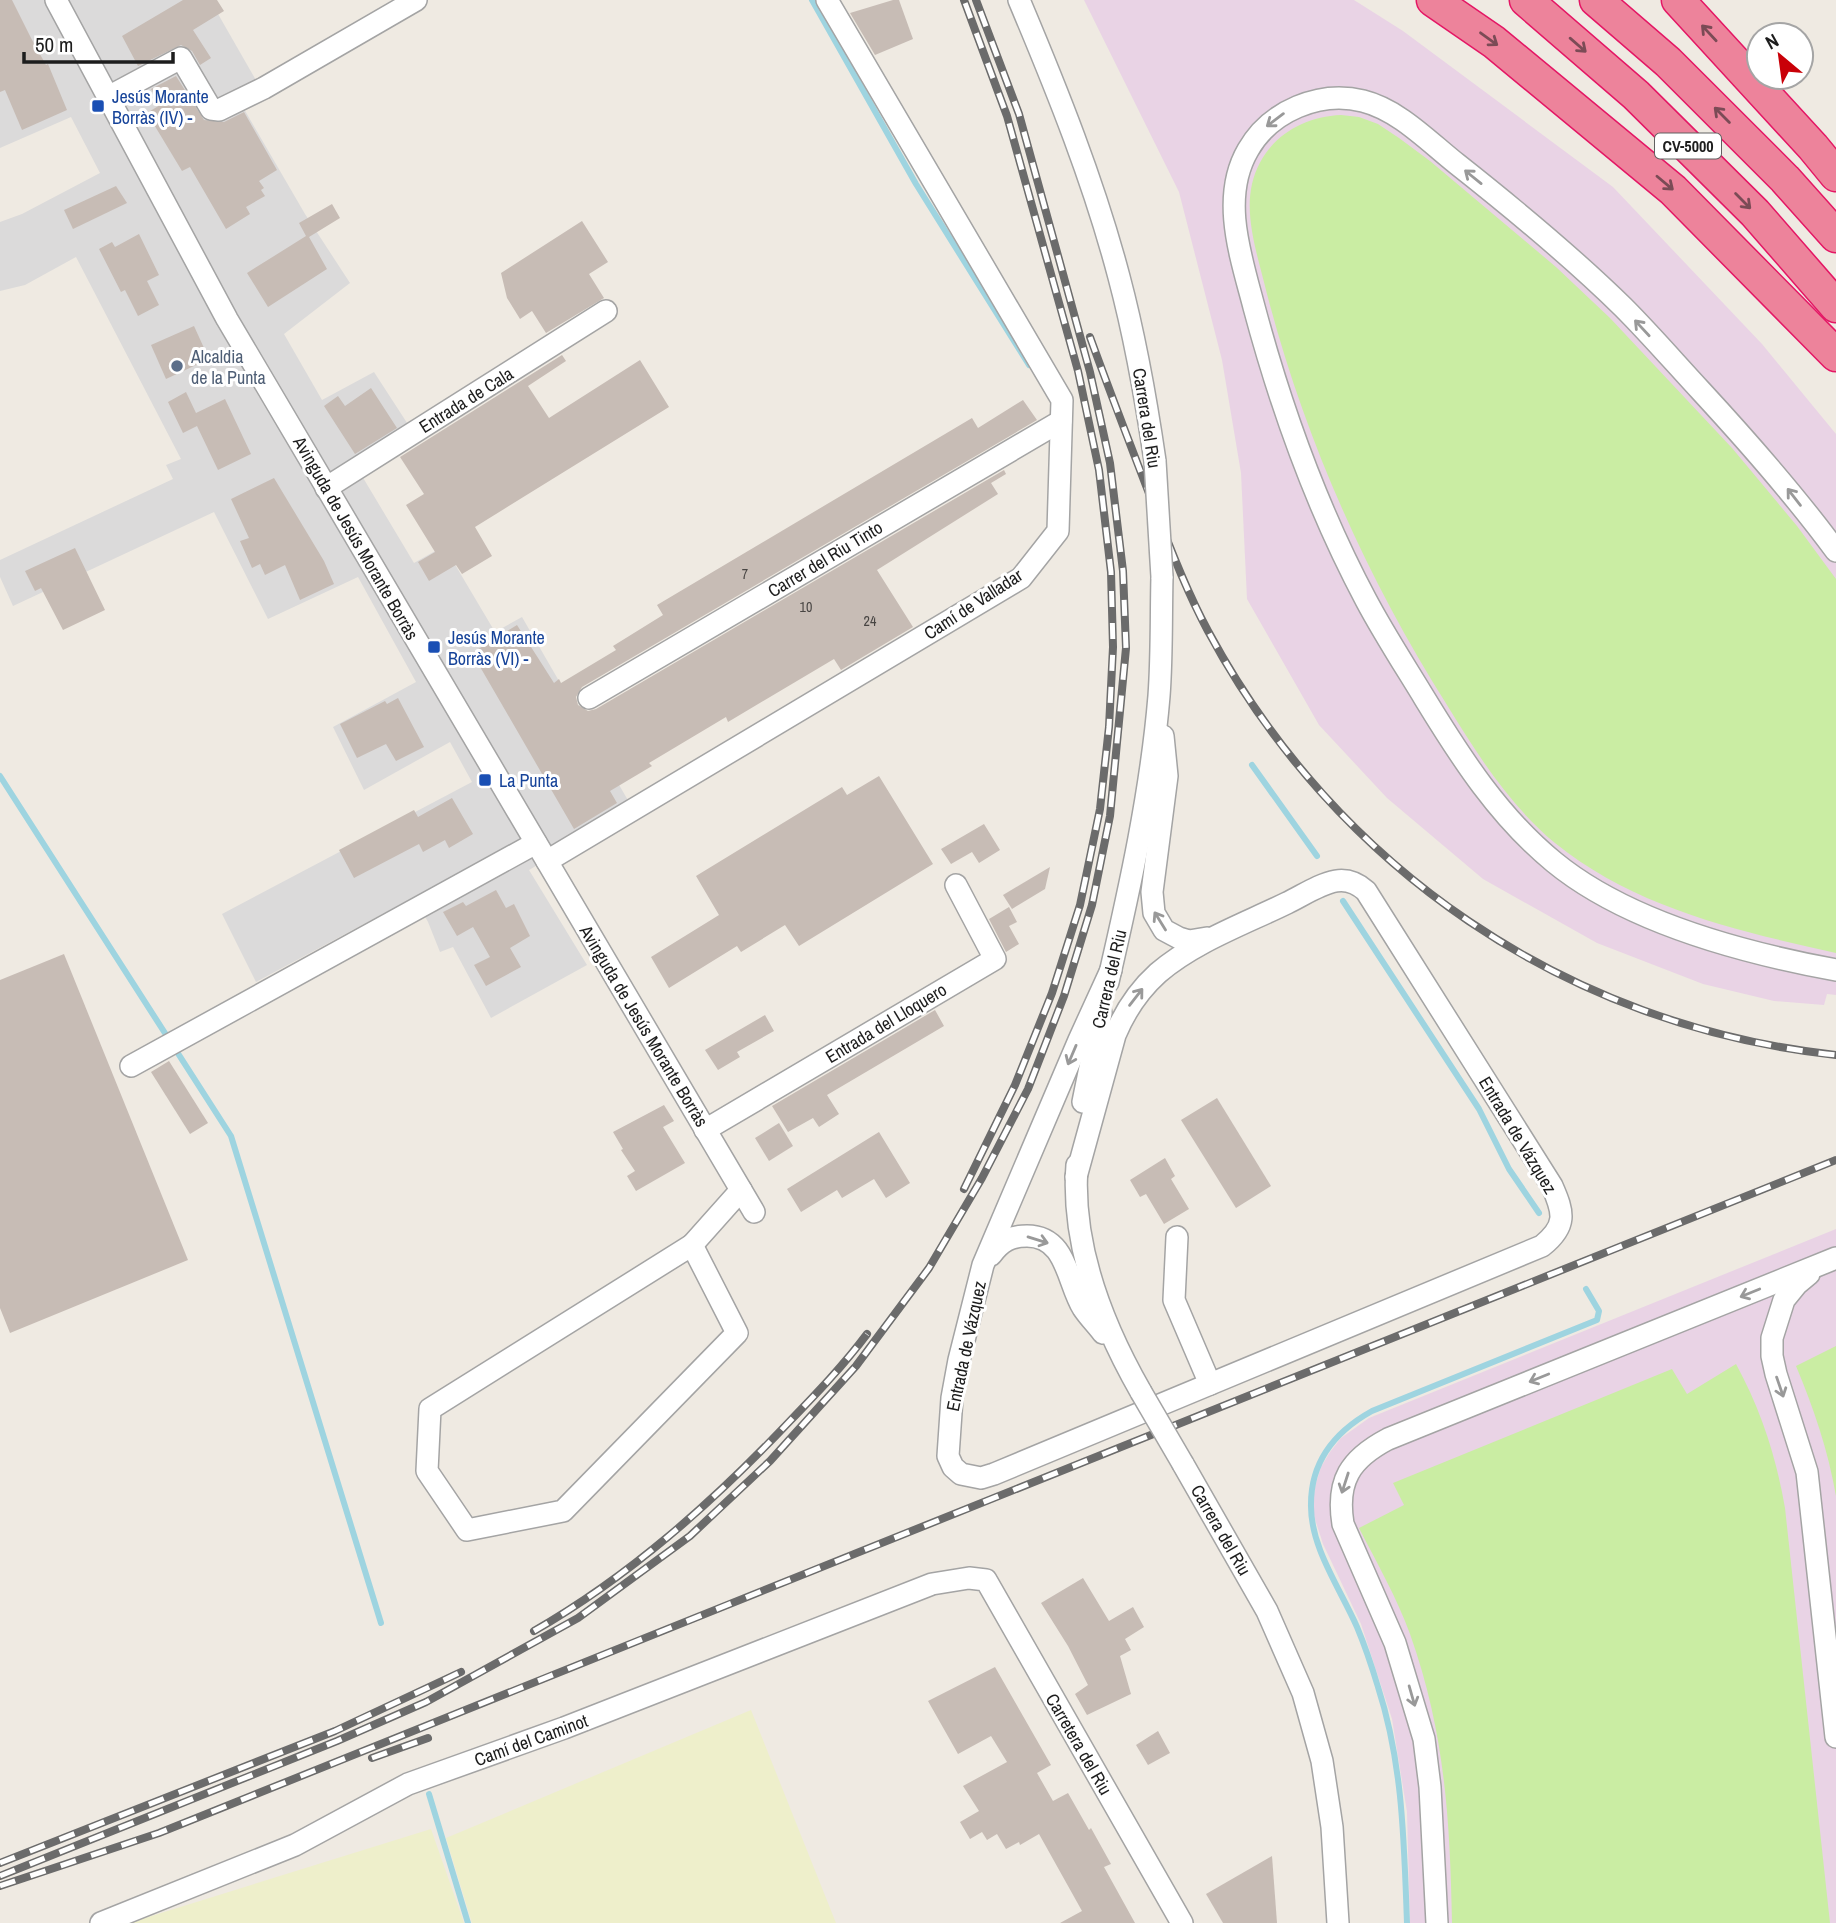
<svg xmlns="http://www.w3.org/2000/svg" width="1836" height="1923" font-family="'Archivo Narrow',sans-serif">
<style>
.residential{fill:#dbdada}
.industrial{fill:#e9d3e5}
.farmland{fill:#eeefcb}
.grass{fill:#caeda3}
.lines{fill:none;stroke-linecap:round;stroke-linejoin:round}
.stream{stroke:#9ed4e0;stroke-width:6}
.building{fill:#c7bcb5}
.minor-casing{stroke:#a4a4a4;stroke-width:24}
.highway-casing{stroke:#e41765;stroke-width:35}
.minor{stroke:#fff;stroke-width:21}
.highway{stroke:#ed839b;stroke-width:32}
.rail-casing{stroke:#6b6b6b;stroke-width:8}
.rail{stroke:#fff;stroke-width:5;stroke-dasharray:16;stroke-linecap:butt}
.minor-bridge-casing{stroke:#a4a4a4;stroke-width:24;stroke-linecap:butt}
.minor-bridge{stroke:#fff;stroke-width:21}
.oneway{stroke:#7b4b56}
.oneway2{stroke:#999}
.transit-dot{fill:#1a4fb4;stroke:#fff;stroke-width:2.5}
.service-dot{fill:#5c6f8a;stroke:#fff;stroke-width:2.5}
.labels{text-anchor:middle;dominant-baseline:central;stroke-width:6;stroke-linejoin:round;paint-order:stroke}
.number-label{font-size:14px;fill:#484543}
.shield{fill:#fff;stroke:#616161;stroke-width:2}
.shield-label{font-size:16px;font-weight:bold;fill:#1d1d1d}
.transit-label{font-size:18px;fill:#164399;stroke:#fff;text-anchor:start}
.service-label{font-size:18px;fill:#4e5e75;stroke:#fff;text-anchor:start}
.street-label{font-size:18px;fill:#1d1d1d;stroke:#fff}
</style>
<rect width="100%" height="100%" fill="#efeae2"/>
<polygon class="residential" points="0,0 210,0 265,96 244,109 305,214 350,283 284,334 322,400 374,372 411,429 356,466 414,563 444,546 495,632 522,617 633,809 529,870 587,965 491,1018 453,947 440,952 428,922 414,897 256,982 222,914 472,782 450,742 364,790 333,727 416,682 358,577 268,619 214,512 13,606 0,577 0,560 173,479 166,465 181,459 76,257 25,285 0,291 0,222 22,214 100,173 71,117 0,148"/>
<g class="industrial">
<polygon points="1084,0 1354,0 1403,31 1613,187 1762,344 1836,434 1836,995 1827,994 1824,1005 1774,1001 1703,984 1597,943 1483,879 1387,798 1319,725 1247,599 1241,473 1222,360 1179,192"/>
<polygon points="1836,1229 1836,1923 1410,1923 1407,1812 1392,1719 1361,1624 1323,1544 1314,1516 1313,1500 1316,1483 1321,1467 1330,1452 1341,1438 1369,1418"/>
</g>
<g class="farmland">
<polygon points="751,1710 836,1923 472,1923 446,1838"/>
<polygon points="431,1829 464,1923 129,1923"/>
</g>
<g class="grass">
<path d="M 1341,115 L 1359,117 L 1378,124 L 1399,138 L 1430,161 L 1556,267 L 1610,318 L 1732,448 L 1797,526 L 1836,579 L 1836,953 C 1738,931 1635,908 1555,843 C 1510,806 1477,754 1447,705 C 1367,578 1305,440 1267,294 C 1259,260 1244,219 1252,184 C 1262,141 1299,117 1341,115 Z"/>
<path d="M 1836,1346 L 1836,1496 C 1828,1450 1814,1409 1796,1366 Z"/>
<path d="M 1736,1364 C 1761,1410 1776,1456 1785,1508 L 1830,1923 L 1452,1923 C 1450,1820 1445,1732 1410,1634 C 1397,1598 1377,1563 1359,1528 L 1404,1505 L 1393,1483 L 1672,1369 L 1687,1394 Z"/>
</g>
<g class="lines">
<g class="stream">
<polyline points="812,0 916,184 1029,365"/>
<polyline points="1252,765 1317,856"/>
<polyline points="0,776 231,1136 381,1623"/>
<polyline points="1343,901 1479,1109 1509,1169 1539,1213"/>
<polyline points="429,1794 468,1923"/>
<path d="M 1407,1923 C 1404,1843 1403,1764 1378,1687 C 1372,1667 1365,1646 1357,1627 C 1340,1588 1310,1547 1311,1504 C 1311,1461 1336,1431 1372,1411 L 1597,1320 L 1599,1311 L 1586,1289"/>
</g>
</g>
<g class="building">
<polygon points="0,0 12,0 31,38 46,65 48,64 67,110 22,130 5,90 0,92"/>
<polygon points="183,0 217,0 224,11 193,30 211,58 200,65 192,51 181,45 138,66 122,36"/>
<polygon points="893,0 899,0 913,39 875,55 850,13"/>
<polygon points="176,76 204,120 224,122 244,112 277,170 259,181 264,188 261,190 265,196 246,207 250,214 226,229 190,167 182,171 147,113 160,105 151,89"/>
<polygon points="116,186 127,203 73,229 64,210"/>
<polygon points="332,204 340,218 309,237 327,269 268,307 247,273 306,236 299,223"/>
<polygon points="582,221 608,262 589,274 604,298 546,333 532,311 520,319 507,298 501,273"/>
<polygon points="139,234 159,275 147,281 159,305 138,316 125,290 121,292 99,249 112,242 115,247"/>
<polygon points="194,326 209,359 166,379 151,345"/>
<polygon points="562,355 566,361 528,386 549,418 640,360 669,407 475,527 492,556 462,574 456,565 429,581 418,562 435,552 406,505 424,494 400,457"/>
<polygon points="371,388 397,428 355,454 324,406 338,396 345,406"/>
<polygon points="186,392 196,413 225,399 251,454 218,470 197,426 183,433 168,402"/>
<polygon points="1023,400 1037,420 582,687 576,697 578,705 588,711 596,709 1004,470 1006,474 991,483 998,494 877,570 913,627 841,670 834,659 728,722 726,717 649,763 652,766 610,791 617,803 574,829 472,653 517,625 554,683 559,679 561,683 616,650 613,646 663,615 657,605 972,418 978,428"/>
<polygon points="274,478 324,561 334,584 300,600 285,565 265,575 260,564 252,568 240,541 249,538 231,499"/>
<polygon points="75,548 105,610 63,630 41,588 35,591 25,571"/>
<polygon points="398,698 424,747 396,761 386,744 357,758 340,724 385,701 387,704"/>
<polygon points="879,776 933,864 799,946 785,925 741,952 737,946 669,988 651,957 719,915 696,876 842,787 847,795"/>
<polygon points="452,798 473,834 449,848 445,840 423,852 419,844 354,878 339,850 414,810 418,817"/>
<polygon points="984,824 1000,850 979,863 972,852 951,864 941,849"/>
<polygon points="1050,867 1045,889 1012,909 1003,895"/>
<polygon points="496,890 506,908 514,904 530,936 510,948 521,967 486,986 474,965 490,957 473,927 457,936 443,912 463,902 466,906"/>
<polygon points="1009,907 1017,922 1009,926 1019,944 1006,952 989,919"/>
<polygon points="64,954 188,1260 10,1333 0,1308 0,980"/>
<polygon points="935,1010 944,1026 827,1095 839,1114 819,1127 813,1118 788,1132 772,1106"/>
<polygon points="765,1015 774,1031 737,1052 740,1057 718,1070 705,1050"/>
<polygon points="169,1061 208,1123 190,1134 151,1072"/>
<polygon points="1217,1098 1271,1186 1236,1208 1181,1120"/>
<polygon points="664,1105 674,1121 663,1127 685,1163 636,1191 627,1176 635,1171 621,1150 623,1149 613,1132"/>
<polygon points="779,1123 793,1146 769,1161 755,1138"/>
<polygon points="879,1132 910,1183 886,1198 874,1179 842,1198 837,1190 801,1212 787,1189"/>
<polygon points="1165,1158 1175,1176 1171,1179 1189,1209 1164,1224 1146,1194 1140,1197 1130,1180"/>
<polygon points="1083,1578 1109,1621 1133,1607 1144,1627 1125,1639 1131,1650 1120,1656 1131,1694 1087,1715 1075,1694 1088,1685 1068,1646 1041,1603"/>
<polygon points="995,1667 1051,1765 1037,1773 1053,1801 1068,1793 1089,1830 1091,1828 1111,1864 1104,1867 1135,1923 1060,1923 1082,1911 1039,1834 1020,1845 1019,1842 1006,1849 997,1834 987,1840 982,1832 970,1839 960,1822 979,1811 963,1786 1007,1762 991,1736 958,1754 928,1701"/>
<polygon points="1158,1731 1170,1753 1148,1765 1136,1745"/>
<polygon points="1272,1856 1277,1923 1223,1923 1206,1894"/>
</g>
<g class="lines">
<defs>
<g id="minor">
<polyline points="56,0 227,319 754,1212"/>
<path d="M 1019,0 C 1057,90 1094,182 1119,277 C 1135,337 1146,399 1155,461"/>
<polyline points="108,97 181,58 211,109 219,110 264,88 416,0"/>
<polyline points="326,488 606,311"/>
<path d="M 1836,551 C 1794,494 1749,443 1701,391 C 1675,363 1650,334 1623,307 C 1571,256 1514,209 1457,164 C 1429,142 1399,110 1363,101 C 1320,90 1270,111 1248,150 C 1220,198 1241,257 1254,307 C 1281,408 1317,508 1366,600 C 1384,634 1405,666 1425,699 C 1461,758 1499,817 1554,862 C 1627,922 1744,953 1836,970"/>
<polyline points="589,698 1061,421"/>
<polyline points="1163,736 1167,776 1152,892 1154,913 1164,930 1179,938 1189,941 1207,938"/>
<polyline points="547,861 1021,578 1058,531 1062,400 827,0"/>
<path d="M 1108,982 C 1130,887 1151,792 1159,696 C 1162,656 1161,616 1162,577"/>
<polyline points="131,1066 536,843"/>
<polyline points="1083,1102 1101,1013"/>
<polyline points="705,1130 995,959 956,885"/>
<path d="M 1077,1165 C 1071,1245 1102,1324 1141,1392"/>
<path d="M 1076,1177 L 1115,1035 C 1125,1011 1138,991 1158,973 C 1194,942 1244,924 1287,903 C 1302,896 1319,884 1336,881 C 1348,879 1357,883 1366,891 L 1552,1186 C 1564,1213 1567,1226 1542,1246 L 994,1474 L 981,1478 L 961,1474 L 953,1467 L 948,1456 L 952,1398 L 959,1360 L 983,1265 L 1079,1040 L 1111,970"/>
<polyline points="1177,1237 1174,1300 1210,1384"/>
<polygon points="692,1245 737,1333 563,1511 467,1530 427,1471 430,1409"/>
<polyline points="692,1245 741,1190"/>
<path d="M 991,1255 C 1001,1241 1011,1236 1027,1236 C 1067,1236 1067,1282 1083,1308 C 1089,1317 1097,1325 1103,1333"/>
<polyline points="1809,1274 1797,1284 1784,1300 1772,1338 1772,1356 1776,1374 1807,1472 1836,1737"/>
<polyline points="1183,1464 1267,1611 1303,1693 1322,1761 1332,1827 1338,1923"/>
<polyline points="101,1923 295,1845 408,1784 564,1728 932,1584 969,1578 986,1580 1182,1923"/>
<path d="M 1437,1923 L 1430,1787 L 1424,1739 L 1395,1643 L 1343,1524 C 1336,1481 1350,1459 1388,1439 L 1836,1258"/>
</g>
<g id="highway">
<polyline points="1433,0 1494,42 1673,190 1836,355"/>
<polyline points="1526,0 1636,95 1755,213 1836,306"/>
<polyline points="1596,0 1668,62 1785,179 1836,236"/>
<polyline points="1678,0 1813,147 1836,175"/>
</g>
</defs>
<use href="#minor" class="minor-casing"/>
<use href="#highway" class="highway-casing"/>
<use href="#minor" class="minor"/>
<use href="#highway" class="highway"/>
<defs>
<g id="rail">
<path d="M 1090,337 C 1111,395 1133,452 1155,509 C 1171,550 1187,592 1208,631 C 1336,869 1567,1026 1836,1055"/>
<polyline points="964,1189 1015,1085 1052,993 1080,905 1100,809 1109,727 1113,647 1111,572 1099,470 1078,371 1007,116 964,0"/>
<path d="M 534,1631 C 630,1576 713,1502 789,1422 C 816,1394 843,1366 867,1334"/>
<polyline points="372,1758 428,1738"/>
<polyline points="0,1863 335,1731 461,1672"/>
<polyline points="0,1876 337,1741 426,1702 578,1618 690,1536 770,1461 856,1366 929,1268 982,1178 1028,1089 1064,996 1092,905 1110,816 1126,648 1123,571 1110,463 1090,372 1019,114 976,0"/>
<polyline points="0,1886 159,1833 1836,1160"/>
</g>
</defs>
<use href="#rail" class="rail-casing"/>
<use href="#rail" class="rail"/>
<defs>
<g id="minor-bridge">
<polyline points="1155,461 1162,577"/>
<polyline points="1141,1392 1183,1464"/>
</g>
</defs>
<use href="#minor-bridge" class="minor-bridge-casing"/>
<use href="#minor-bridge" class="minor-bridge"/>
</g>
<defs><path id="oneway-shaft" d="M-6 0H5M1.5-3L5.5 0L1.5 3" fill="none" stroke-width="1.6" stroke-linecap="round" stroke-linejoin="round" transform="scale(1.75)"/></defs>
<g class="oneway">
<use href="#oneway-shaft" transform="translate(1709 33) rotate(-133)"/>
<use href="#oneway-shaft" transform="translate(1489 39) rotate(36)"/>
<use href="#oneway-shaft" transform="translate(1578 45) rotate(41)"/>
<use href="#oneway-shaft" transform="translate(1722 115) rotate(-135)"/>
<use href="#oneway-shaft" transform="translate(1665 183) rotate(40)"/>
<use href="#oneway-shaft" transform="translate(1743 201) rotate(45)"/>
</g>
<g class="oneway2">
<use href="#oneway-shaft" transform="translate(1275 120) rotate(143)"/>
<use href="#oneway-shaft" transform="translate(1473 177) rotate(-141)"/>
<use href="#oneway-shaft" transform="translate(1642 328) rotate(-133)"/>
<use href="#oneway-shaft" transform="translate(1794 497) rotate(-128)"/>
<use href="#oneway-shaft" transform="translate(1160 921) rotate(-122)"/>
<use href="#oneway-shaft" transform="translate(1136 997) rotate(-52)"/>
<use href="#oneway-shaft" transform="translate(1072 1055) rotate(113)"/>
<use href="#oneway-shaft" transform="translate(1038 1240) rotate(17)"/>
<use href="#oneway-shaft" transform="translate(1750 1293) rotate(158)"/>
<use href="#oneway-shaft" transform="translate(1539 1378) rotate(158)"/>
<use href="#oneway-shaft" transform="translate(1780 1387) rotate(71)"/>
<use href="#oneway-shaft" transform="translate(1345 1483) rotate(108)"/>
<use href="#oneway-shaft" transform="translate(1412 1696) rotate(74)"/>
</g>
<g class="transit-dot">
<rect x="91" y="99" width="14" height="14" rx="3.5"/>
<rect x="427" y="640" width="14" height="14" rx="3.5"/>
<rect x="478" y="773" width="14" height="14" rx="3.5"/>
</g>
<circle class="service-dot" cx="177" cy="366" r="7"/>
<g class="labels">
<g class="number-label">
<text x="745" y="574">7</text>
<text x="806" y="607">10</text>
<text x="870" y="621">24</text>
</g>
<rect class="shield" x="1655" y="133.5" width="66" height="25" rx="5"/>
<g class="shield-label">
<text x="1688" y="146">CV-5000</text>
</g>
<g class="transit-label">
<text x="112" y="96">Jesús Morante<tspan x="112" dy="21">Borràs (IV) -</tspan></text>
<text x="448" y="637">Jesús Morante<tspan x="448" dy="21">Borràs (VI) -</tspan></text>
<text x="499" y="780">La Punta</text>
</g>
<g class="service-label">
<text x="191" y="356">Alcaldia<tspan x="191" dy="21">de la Punta</tspan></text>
</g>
<g class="street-label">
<text transform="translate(466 400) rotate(-32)">Entrada de Cala</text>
<text transform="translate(1147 418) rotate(81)">Carrera del Riu</text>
<text transform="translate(356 538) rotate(60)">Avinguda de Jesús Morante Borràs</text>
<text transform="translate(825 559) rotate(-31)">Carrer del Riu Tinto</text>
<text transform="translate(973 604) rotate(-33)">Camí de Valladar</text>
<text transform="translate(1109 979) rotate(-77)">Carrera del Riu</text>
<text transform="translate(886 1023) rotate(-31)">Entrada del Lloquero</text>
<text transform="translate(644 1026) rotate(59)">Avinguda de Jesús Morante Borràs</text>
<text transform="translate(1518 1135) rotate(59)">Entrada de Vázquez</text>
<text transform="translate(966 1346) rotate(-78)">Entrada de Vázquez</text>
<text transform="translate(1221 1530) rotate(60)">Carrera del Riu</text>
<text transform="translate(531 1740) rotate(-20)">Camí del Caminot</text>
<text transform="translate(1079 1744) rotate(60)">Carretera del Riu</text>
</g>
</g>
<g transform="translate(1780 56) rotate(331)"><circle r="33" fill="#ffffff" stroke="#a5a5a5" stroke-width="2"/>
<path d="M0-5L12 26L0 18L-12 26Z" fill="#c90008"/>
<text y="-10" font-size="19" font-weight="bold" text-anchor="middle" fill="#1d1d1d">N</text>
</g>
<path d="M24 52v10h149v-10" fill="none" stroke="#1d1d1d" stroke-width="3.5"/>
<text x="35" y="52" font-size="21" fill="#1d1d1d" stroke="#ffffff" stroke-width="5" paint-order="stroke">50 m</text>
</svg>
